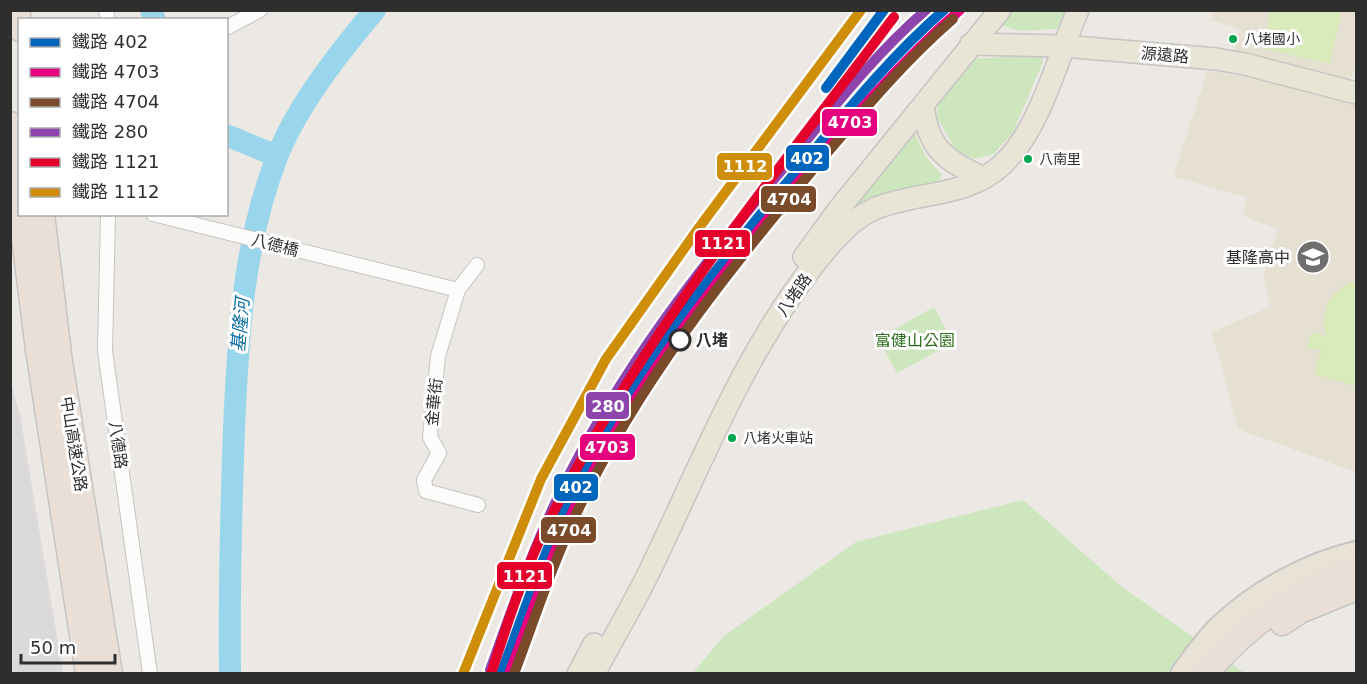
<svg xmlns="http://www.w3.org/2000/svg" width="1367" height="684" font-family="'DejaVu Sans','Noto Sans TC',sans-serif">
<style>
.industrial{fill:#dcd9db}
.education{fill:#e6e0d3}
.green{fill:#cee6be}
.pitch{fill:#d9eabb}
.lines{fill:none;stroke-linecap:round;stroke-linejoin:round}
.river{stroke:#99d6ec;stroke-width:22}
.minor-casing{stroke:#c5c4c5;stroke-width:16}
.primary-casing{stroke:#c6c5c4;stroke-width:24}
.trunk-casing{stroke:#c6c5c4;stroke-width:26}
.motorway-casing{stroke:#c6c5c4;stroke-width:27}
.minor{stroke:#fcfcfb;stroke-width:14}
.primary{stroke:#e8e4d6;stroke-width:21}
.trunk{stroke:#e9e2d6;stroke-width:22}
.motorway{stroke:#eadfd6;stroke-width:24}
.rail-1-casing{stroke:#fff;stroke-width:15}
.rail-2-casing{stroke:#fff;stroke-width:15}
.rail-3-casing{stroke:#fff;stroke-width:15}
.rail-4-casing{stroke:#fff;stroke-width:15}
.rail-5-casing{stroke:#fff;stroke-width:15}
.rail-6-casing{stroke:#fff;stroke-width:15}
.rail-1{stroke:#0065bd;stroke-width:10}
.rail-2{stroke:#e5007d;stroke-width:10}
.rail-3{stroke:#7a4b2a;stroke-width:10}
.rail-4{stroke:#8e44ad;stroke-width:10}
.rail-5{stroke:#e4002b;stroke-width:10}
.rail-6{stroke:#cf8e09;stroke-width:10}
.bus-dot{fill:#00a651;stroke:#fff;stroke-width:2}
.stop-dot{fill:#fff;stroke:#2e2e2e;stroke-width:3}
.labels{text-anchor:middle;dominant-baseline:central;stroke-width:6;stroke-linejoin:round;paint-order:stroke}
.bus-label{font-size:14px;fill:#2e2e2e;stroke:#fff;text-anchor:start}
.street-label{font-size:16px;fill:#2e2e2e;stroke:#fff}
.poi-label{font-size:16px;fill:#2e2e2e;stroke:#fff;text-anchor:end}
.stop-label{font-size:16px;font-weight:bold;fill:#2e2e2e;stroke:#fff;text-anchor:start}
.park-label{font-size:16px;fill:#2c6e1b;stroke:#fff}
.water-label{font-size:18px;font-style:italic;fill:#0d6fa3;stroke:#fff}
.line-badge{stroke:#fff;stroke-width:2}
.badge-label{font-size:16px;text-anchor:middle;font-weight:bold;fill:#fff}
</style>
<rect width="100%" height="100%" fill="#ece8e4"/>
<polygon class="industrial" points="10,379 20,415 63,673 11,673"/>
<g class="education">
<polygon points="1213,11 1356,11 1356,60 1350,85 1233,53 1239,29 1210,20"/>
<polygon points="1208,70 1306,87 1356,102 1356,472 1238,429 1212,332 1270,307 1263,277 1278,229 1243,216 1247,198 1173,176"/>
</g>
<g class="green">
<polygon points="1012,11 1067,11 1056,29 1019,31 1001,25"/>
<polygon points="1042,55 1043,62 1013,132 994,154 974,159 955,149 936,115 940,96 968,59"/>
<polygon points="908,133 915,134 926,157 942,175 938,183 861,205 859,198"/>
<polygon points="934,307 953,343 897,373 878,338"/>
<polygon points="1023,500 1122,587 1245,673 692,674 724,636 856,542"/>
</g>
<g class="pitch">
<polygon points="1271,10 1342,11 1330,64 1262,48"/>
<path d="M 1356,281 L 1356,386 L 1314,374 L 1321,350 L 1307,348 L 1312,332 L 1326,336 C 1318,312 1332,287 1356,281 Z"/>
</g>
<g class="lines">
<g class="river">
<polyline points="151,10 155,20"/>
<polyline points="226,135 277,156"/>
<path d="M 230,674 C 229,592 231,511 234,429 C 238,337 243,244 277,157 C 296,107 340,51 375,10"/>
</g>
<defs>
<g id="minor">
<polyline points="106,10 108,20"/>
<polyline points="226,28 260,10"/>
<polyline points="108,214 105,351 150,674"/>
<polyline points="153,214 458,290"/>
<polyline points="477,265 458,290 438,356 430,437 439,453 424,480 426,491 478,505"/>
</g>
<g id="primary">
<polyline points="971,44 1063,46 1216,59 1245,64 1356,93"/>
<path d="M 923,106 C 928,148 945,160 981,177"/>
<polyline points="804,257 839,209 1000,10"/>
<polyline points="578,674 594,644"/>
<path d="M 594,674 C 613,638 635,602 652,566 C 705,456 750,338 830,245 C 842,232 855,218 872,210 C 914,191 966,199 1003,164 C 1041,127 1057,59 1078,10"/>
</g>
<path id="trunk" d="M 1182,674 C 1195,657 1207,638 1223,624 C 1259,591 1309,564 1356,553"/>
<g id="motorway">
<polyline points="17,10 20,29"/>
<polyline points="10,124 20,199"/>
<polyline points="21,214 38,350 88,674"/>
<polyline points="42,214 60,362 110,674"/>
<polyline points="1282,623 1300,611 1356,588"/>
<path d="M 1205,674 C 1254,619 1289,596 1356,568"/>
</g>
</defs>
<use href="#minor" class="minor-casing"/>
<use href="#primary" class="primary-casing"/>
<use href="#trunk" class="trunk-casing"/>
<use href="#motorway" class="motorway-casing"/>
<use href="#minor" class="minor"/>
<use href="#primary" class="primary"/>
<use href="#trunk" class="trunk"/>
<use href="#motorway" class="motorway"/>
<defs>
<g id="rail-1">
<polyline points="826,88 884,10"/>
<path d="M 501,674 C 523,616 542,556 569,501 C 629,378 712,271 800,167 C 846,112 890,57 944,10"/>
</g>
<path id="rail-2" d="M 509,674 C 531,616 550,556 578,501 C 637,383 717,278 802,178 C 852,119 901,61 960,10"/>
<path id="rail-3" d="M 514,674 C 535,618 553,562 579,508 C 638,385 723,277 811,172 C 856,119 900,65 953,19"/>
<path id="rail-4" d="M 490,670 C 511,612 531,553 558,497 C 618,372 703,263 792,158 C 834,107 875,54 926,10"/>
<path id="rail-5" d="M 491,674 C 508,622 524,570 549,521 C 639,339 772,179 894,17"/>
<polyline id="rail-6" points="463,674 541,479 606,359 698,229 861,10"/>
</defs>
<use href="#rail-1" class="rail-1-casing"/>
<use href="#rail-2" class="rail-2-casing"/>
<use href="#rail-3" class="rail-3-casing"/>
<use href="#rail-4" class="rail-4-casing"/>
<use href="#rail-5" class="rail-5-casing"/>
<use href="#rail-6" class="rail-6-casing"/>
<use href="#rail-1" class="rail-1"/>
<use href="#rail-2" class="rail-2"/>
<use href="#rail-3" class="rail-3"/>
<use href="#rail-4" class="rail-4"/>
<use href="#rail-5" class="rail-5"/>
<use href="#rail-6" class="rail-6"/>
</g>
<defs>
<symbol id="school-disc" viewBox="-11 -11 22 22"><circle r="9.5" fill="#706f6e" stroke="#fff"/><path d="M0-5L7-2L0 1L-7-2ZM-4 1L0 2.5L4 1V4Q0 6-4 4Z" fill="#fff"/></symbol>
</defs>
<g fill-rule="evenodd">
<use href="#school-disc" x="1294" y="238" width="38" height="38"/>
</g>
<g class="bus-dot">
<circle cx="1233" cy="39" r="5"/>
<circle cx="1028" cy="159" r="5"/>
<circle cx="732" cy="438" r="5"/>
</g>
<circle class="stop-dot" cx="680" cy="340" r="10"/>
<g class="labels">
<g class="bus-label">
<text x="1244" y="39">八堵國小</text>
<text x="1039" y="159">八南里</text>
<text x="743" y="438">八堵火車站</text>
</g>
<g class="street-label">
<text transform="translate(1165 55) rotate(5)">源遠路</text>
<text transform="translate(275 245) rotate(14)">八德橋</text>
<text transform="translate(794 295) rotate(-55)">八堵路</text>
<text transform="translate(434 402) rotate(-84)">金華街</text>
<text transform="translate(74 444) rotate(81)">中山高速公路</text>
<text transform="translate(118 445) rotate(82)">八德路</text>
</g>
<g class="poi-label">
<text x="1290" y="257">基隆高中</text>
</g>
<g class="stop-label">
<text x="696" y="340">八堵</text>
</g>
<g class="park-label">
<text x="915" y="340">富健山公園</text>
</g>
<g class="water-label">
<text transform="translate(240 325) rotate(-85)">基隆河</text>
</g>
</g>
<g class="line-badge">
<rect x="821" y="108" width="57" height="29" rx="6" fill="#e5007d"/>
<rect x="785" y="144" width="45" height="28" rx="6" fill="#0065bd"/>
<rect x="716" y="152" width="57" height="29" rx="6" fill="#cf8e09"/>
<rect x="760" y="185" width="57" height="28" rx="6" fill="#7a4b2a"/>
<rect x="694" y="229" width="57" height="29" rx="6" fill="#e4002b"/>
<rect x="585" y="391" width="45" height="29" rx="6" fill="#8e44ad"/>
<rect x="579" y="433" width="57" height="28" rx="6" fill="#e5007d"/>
<rect x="553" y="473" width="46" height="29" rx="6" fill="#0065bd"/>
<rect x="540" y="516" width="57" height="28" rx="6" fill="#7a4b2a"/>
<rect x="496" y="561" width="57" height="29" rx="6" fill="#e4002b"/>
</g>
<g class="badge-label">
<text x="850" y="128">4703</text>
<text x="807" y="164">402</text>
<text x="745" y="172">1112</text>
<text x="789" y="205">4704</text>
<text x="723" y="249">1121</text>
<text x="608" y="412">280</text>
<text x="607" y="453">4703</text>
<text x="576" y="493">402</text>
<text x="569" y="536">4704</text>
<text x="525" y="582">1121</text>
</g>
<rect width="1367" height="684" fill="none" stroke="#2e2e2e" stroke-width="24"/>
<rect x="18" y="18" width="210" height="198" fill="#ffffff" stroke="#ababab" stroke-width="1.5"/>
<rect x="30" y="38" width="30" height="9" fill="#0065bd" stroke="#ababab" stroke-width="1.5"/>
<text x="72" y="48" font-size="18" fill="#2e2e2e">鐵路 402</text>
<rect x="30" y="68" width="30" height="9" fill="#e5007d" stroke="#ababab" stroke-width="1.5"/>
<text x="72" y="78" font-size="18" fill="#2e2e2e">鐵路 4703</text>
<rect x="30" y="98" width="30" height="9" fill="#7a4b2a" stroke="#ababab" stroke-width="1.5"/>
<text x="72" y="108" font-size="18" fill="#2e2e2e">鐵路 4704</text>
<rect x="30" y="128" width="30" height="9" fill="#8e44ad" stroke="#ababab" stroke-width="1.5"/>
<text x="72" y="138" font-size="18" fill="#2e2e2e">鐵路 280</text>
<rect x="30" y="158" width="30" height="9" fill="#e4002b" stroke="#ababab" stroke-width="1.5"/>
<text x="72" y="168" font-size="18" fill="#2e2e2e">鐵路 1121</text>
<rect x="30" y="188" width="30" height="9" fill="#cf8e09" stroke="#ababab" stroke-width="1.5"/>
<text x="72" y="198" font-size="18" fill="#2e2e2e">鐵路 1112</text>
<path d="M21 654v9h94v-9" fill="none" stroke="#2e2e2e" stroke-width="3"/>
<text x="30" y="654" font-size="18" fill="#2e2e2e" stroke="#ffffff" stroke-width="4.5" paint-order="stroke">50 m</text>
</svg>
